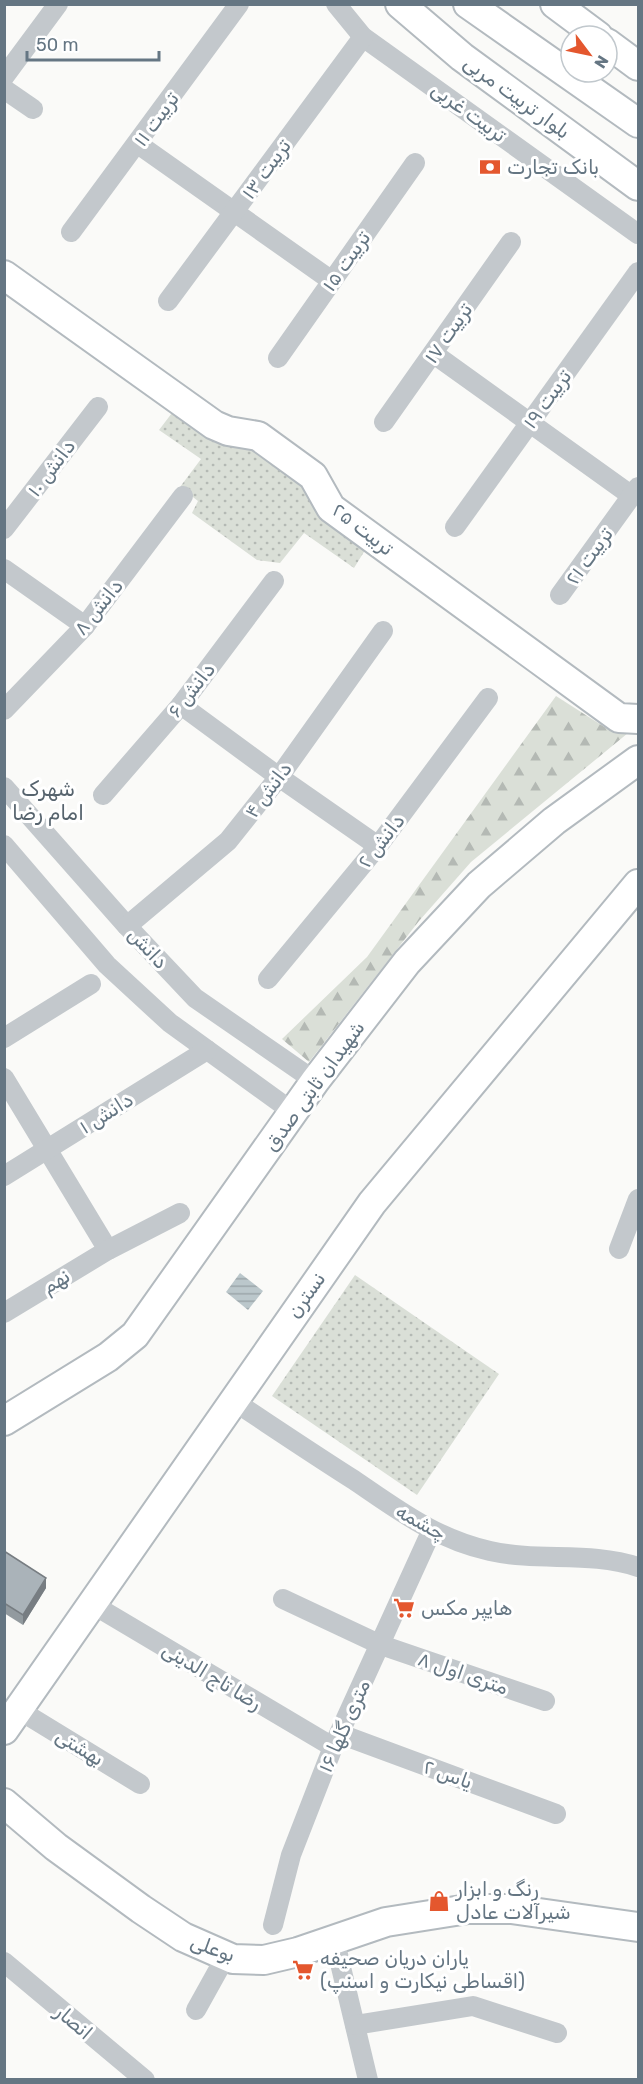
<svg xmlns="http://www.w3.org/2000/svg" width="643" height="2084" font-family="Rubik,Cairo,sans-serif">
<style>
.grass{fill:url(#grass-dots)}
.forest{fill:url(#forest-firs)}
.water{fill:url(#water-rules)}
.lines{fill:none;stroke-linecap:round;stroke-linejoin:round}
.secondary-casing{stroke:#b3babf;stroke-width:32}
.street{stroke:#c3c8cc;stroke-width:20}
.secondary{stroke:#fff;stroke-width:28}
.wall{fill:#929a9f}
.shaded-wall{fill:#777d82}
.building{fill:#aab3b9;stroke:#777d82;stroke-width:1.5}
.labels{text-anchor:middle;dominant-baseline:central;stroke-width:6;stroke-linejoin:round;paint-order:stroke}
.street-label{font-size:20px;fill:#657683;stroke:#fff}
.poi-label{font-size:20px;fill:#657683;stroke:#fff;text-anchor:start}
.neighbourhood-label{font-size:21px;fill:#57646e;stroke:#fff}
</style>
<defs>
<pattern id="grass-dots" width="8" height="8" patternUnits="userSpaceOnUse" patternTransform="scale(1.5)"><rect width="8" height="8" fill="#dadfd7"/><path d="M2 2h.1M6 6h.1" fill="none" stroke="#b4b9b4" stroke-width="1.8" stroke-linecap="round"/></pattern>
<pattern id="forest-firs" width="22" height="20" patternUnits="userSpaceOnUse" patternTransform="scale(1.5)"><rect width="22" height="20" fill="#dadfd7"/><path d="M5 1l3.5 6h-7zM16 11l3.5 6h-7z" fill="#b4b9b4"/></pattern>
<pattern id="water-rules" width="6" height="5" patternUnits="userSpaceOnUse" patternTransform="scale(1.5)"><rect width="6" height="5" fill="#bbc7cb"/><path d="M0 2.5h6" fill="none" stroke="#9ca6aa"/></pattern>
</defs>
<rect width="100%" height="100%" fill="#fafaf8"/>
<g class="grass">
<polygon points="175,409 246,440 311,484 367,547 354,568 304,533 280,563 257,560 192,513 198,501 180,487 201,459 159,430"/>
<polygon points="355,1275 499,1374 417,1495 272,1396"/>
</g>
<polygon class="forest" points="556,696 606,728 628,733 471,862 419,921 309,1062 282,1039 367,957"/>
<polygon class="water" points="240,1273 263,1291 248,1310 226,1292"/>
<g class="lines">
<defs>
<g id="secondary">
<polyline points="400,4 462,57 638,186"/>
<polyline points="468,4 638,123"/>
<polyline points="555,4 598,36"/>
<polyline points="607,43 638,66"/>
<polyline points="4,275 214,425 228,431 258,436 313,476 331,508 619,718 638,719"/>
<polyline points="4,1421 108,1357 135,1335 315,1081 407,962 479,885 554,821 638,760"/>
<polyline points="4,1730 372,1203 638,884"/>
<polyline points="4,1803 56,1847 141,1909 183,1937 233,1959 264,1960 298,1952 386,1922 468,1909 511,1909 638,1927"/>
</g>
</defs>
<use href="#secondary" class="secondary-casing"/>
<g class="street">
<polyline points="336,4 363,37 638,234"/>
<polyline points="4,77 58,4"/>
<polyline points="4,89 33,109"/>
<polyline points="138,144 332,281"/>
<polyline points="71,232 239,4"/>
<polyline points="168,301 363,37"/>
<polyline points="434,354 632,496"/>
<polyline points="278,358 415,163"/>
<polyline points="384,422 511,242"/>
<polyline points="455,527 638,272"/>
<polyline points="4,529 98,407"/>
<polyline points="4,569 85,626"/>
<polyline points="560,595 638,487"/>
<polyline points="181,705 279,777 378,846"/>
<polyline points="4,710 85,626 183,496"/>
<polyline points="4,787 127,926 195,998 315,1081"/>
<polyline points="103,795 181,705 274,581"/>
<polyline points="4,845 107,965 170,1023 293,1112"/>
<polyline points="127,926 228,841 279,777 383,631"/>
<polyline points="268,979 378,846 488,698"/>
<polyline points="4,1038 91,984"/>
<polyline points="4,1078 108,1250"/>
<polyline points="4,1176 207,1050"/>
<polyline points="619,1249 638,1199"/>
<polyline points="4,1313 108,1250 180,1213"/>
<path d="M 232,1400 C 273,1427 313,1454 354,1480 C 398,1510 436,1539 490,1551 C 540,1562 590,1551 638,1567"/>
<polyline points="283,1599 381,1645 545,1701"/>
<polyline points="92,1604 333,1747"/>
<polyline points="19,1710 140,1784"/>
<polyline points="340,1734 556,1814"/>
<polyline points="273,1925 291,1855 333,1747 431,1532"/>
<polyline points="334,1938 368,2080"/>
<polyline points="4,1962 145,2080"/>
<polyline points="196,2010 226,1956"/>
<polyline points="355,2025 473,2006 557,2033"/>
</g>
<use href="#secondary" class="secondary"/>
</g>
<polygon class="wall" points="4,1551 46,1588 23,1625 4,1613"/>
<polygon class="shaded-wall" points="46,1578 46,1588 23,1625 23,1615"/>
<polygon class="building" points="4,1551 46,1578 23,1615 4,1603"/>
<defs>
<symbol id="bank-bare" viewBox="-9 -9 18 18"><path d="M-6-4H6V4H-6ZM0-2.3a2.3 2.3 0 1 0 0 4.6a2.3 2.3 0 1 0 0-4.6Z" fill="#e4572e" stroke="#fff" stroke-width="2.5" paint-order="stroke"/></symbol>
<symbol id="supermarket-bare" viewBox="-9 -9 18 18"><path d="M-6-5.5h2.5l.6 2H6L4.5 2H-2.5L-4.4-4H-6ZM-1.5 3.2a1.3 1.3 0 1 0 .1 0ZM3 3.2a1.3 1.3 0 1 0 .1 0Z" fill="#e4572e" stroke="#fff" stroke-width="2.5" paint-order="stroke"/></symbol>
<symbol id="shop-bare" viewBox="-9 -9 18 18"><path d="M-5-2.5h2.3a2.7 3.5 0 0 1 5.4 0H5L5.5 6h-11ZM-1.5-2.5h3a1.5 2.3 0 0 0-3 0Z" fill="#e4572e" stroke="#fff" stroke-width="2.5" paint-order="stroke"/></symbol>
</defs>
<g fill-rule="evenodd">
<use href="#bank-bare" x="475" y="152" width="30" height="30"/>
<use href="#supermarket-bare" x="389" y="1593" width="30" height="30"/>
<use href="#shop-bare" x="424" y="1886" width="30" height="30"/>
<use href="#supermarket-bare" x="288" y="1955" width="30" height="30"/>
</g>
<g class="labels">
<g class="street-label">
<text transform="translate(517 97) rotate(36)">بلوار تربیت مربی</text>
<text transform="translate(469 112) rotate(36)">تربیت غربی</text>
<text transform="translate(156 119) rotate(-54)">تربیت ۱۱</text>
<text transform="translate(266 169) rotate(-54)">تربیت ۱۳</text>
<text transform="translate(346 261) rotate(-55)">تربیت ۱۵</text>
<text transform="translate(448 333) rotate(-55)">تربیت ۱۷</text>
<text transform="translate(547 399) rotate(-54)">تربیت ۱۹</text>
<text transform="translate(51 468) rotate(-53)">دانش ۱۰</text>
<text transform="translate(363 529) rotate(38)">تربیت ۲۵</text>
<text transform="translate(589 556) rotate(-54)">تربیت ۲۱</text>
<text transform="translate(98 607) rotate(-51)">دانش ۸</text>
<text transform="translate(191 690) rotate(-52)">دانش ۶</text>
<text transform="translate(268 790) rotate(-53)">دانش ۴</text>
<text transform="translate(381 841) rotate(-52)">دانش ۲</text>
<text transform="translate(148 948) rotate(47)">دانش</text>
<text transform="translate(314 1086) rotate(-54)">شهیدان ثابتی صدق</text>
<text transform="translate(106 1113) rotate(-32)">دانش ۱</text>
<text transform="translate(56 1281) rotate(-31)">نهم</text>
<text transform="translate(306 1295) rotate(-55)">نسترن</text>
<text transform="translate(421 1522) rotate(29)">چشمه</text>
<text transform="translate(463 1673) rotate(19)">۸ متری اول</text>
<text transform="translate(212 1676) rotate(31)">رضا تاج الدینی</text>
<text transform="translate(344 1726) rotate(-66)">۱۶ متری گلها</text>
<text transform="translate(80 1747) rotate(31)">بهشتی</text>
<text transform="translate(448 1774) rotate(20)">یاس ۲</text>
<text transform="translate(213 1948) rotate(20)">بوعلی</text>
<text transform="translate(74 2022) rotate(40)">انصار</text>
</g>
<g class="poi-label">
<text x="507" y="167">بانک تجارت</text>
<text x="421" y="1608">هایپر مکس</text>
<text x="456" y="1889">رنگ و ابزار<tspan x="456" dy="23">شیرآلات عادل</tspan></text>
<text x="320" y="1958">یاران دریان صحیفه<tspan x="320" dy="23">(اقساطی نیکارت و اسنپ)</tspan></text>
</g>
<g class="neighbourhood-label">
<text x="48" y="788">شهرک<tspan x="48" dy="24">امام رضا</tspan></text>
</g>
</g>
<rect width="643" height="2084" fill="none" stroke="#657683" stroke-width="12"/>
<g transform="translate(589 54) rotate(122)"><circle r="28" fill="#ffffff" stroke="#c1c8cd" stroke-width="1.5"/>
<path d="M0-4.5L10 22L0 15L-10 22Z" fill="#e4572e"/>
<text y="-9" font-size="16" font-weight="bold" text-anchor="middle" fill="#657683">N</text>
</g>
<path d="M27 51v9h132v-9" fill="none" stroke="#657683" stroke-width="3"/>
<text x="36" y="51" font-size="18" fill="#657683" stroke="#ffffff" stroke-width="4.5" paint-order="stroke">50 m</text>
</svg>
